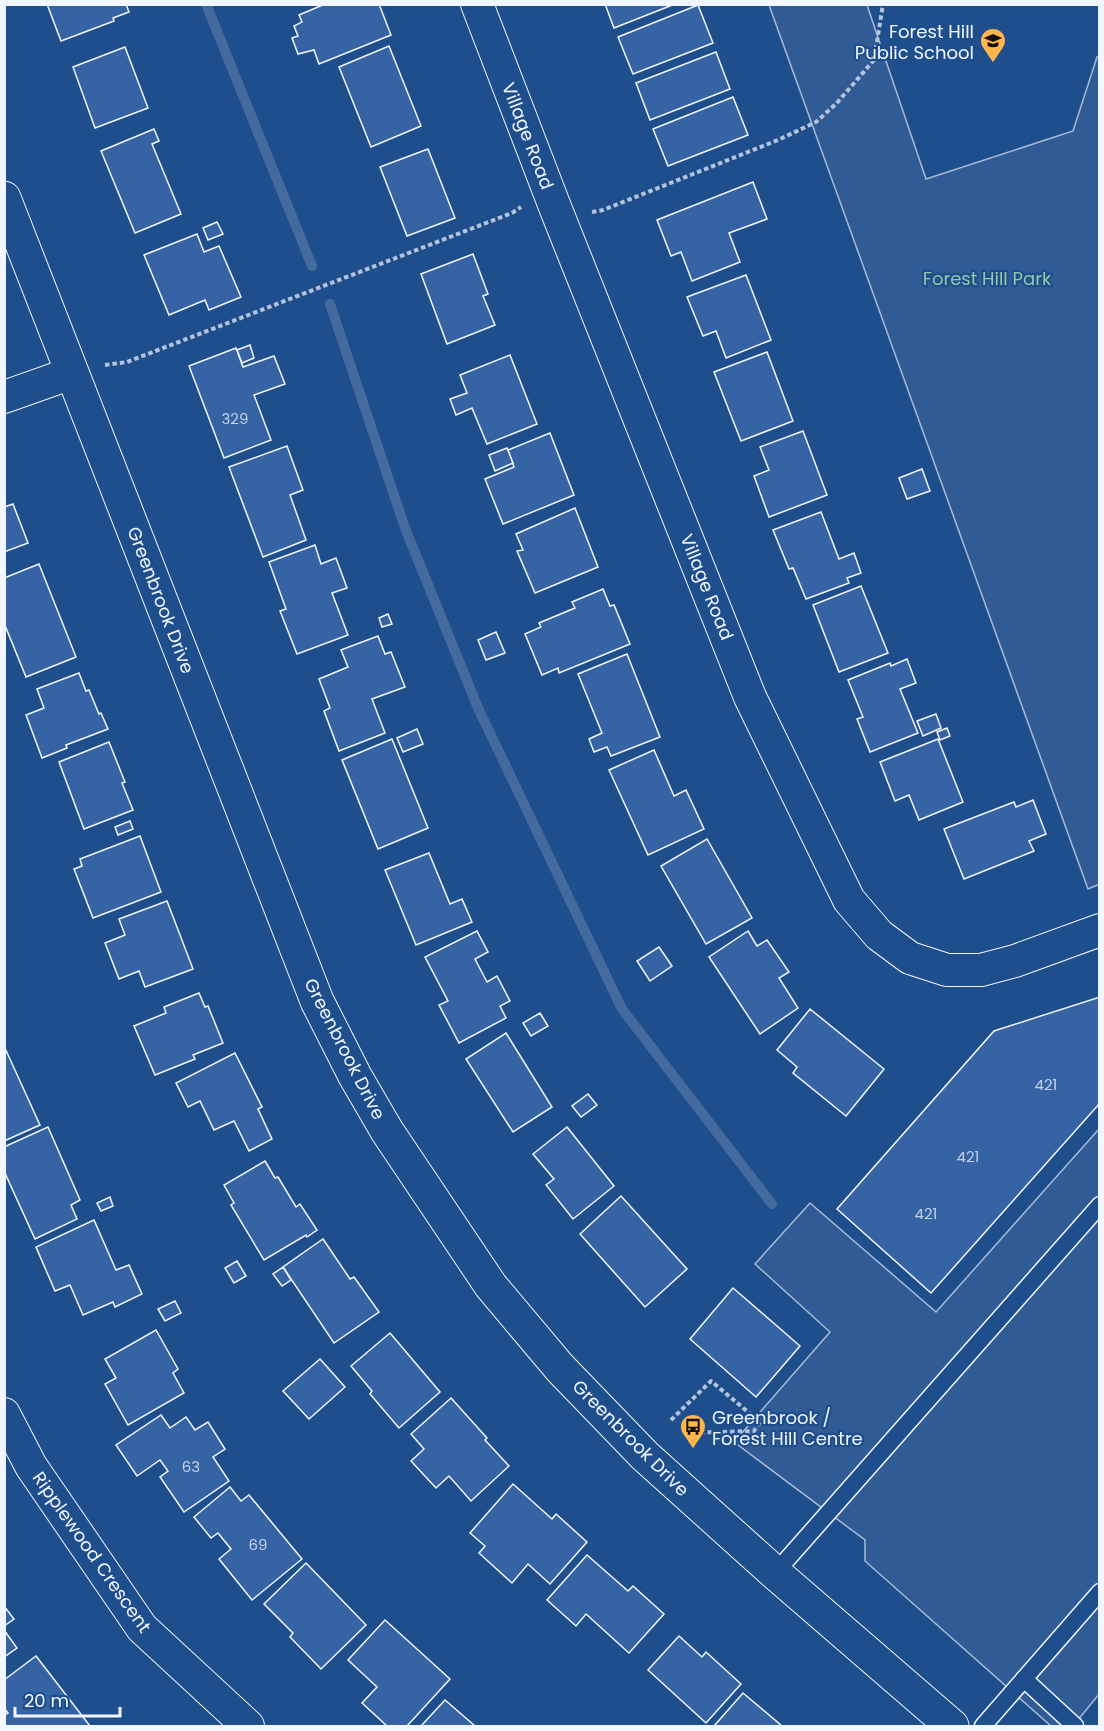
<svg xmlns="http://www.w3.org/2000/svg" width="1104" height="1731" font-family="Poppins,sans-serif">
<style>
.built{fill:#305b95;stroke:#a8bbd7;stroke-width:1.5}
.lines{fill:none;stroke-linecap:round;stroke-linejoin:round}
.stream{stroke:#446ba0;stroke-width:10}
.building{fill:#3563a3;stroke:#f2f6ff;stroke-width:1.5}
.service-casing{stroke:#f2f6ff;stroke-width:19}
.minor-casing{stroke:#f2f6ff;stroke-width:34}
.tertiary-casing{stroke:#f2f6ff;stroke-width:35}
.path{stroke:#b3c4dc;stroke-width:4;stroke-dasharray:4.5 3;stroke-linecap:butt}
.service{stroke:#1f4e8c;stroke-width:16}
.minor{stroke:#1f4e8c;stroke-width:32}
.tertiary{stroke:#1f4e8c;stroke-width:33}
.labels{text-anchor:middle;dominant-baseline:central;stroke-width:4.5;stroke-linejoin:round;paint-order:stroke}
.number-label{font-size:15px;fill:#c3d1e8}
.poi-label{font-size:18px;fill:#f2f6ff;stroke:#1f4e8c;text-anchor:end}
.street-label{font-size:18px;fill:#f2f6ff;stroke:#1f4e8c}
.park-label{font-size:18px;fill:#97c8a6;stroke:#1f4e8c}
</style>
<rect width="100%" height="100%" fill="#1f4e8c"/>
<g class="built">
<polygon points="769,5 867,5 926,179 1073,131 1097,57 1099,56 1100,884 1088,889"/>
<polygon points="1099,1129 1100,1693 1073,1726 1051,1726 865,1561 865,1540 734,1442 830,1332 755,1264 810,1203 936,1312"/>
</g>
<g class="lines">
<g class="stream">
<polyline points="206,4 312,266"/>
<polyline points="330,304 405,528 478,708 622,1009 772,1204"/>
</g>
</g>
<g class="building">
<polygon points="47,4 126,4 129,12 113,18 114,21 61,41"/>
<polygon points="325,4 379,4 391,35 319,64 314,50 298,54 292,38 298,36 294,26 302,22 299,15"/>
<polygon points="605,4 675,4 614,28"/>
<polygon points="698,5 713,43 633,74 618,37"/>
<polygon points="389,46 421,126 371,147 339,67"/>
<polygon points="125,47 148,108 95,128 73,67"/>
<polygon points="716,52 730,89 650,120 636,83"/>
<polygon points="733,97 748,135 668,166 653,129"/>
<polygon points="154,129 159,141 152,144 181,214 135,233 101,151"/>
<polygon points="428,149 455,218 407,236 380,167"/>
<polygon points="753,182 767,219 729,233 740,262 692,281 681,252 671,256 657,220"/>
<polygon points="217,222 223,234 208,240 203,228"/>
<polygon points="197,234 204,252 219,246 241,297 209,310 205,300 169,315 144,255"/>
<polygon points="473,254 488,294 483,296 495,325 447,344 421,274"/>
<polygon points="746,275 771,340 726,358 716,331 703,336 687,297"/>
<polygon points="250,345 254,358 242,363 237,350"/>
<polygon points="236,348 243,367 274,356 285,384 254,395 271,440 224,458 189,366"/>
<polygon points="767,352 793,421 741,441 714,372"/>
<polygon points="510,355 537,424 487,444 472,408 456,415 450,399 467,393 460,375"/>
<polygon points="803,431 827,495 769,517 754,476 769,470 760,447"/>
<polygon points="550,433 574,495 503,524 485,479 514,467 508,450"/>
<polygon points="287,446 303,490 290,495 306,540 263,557 229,467"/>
<polygon points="507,448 513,463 495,471 489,455"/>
<polygon points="922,469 930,491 907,499 899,478"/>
<polygon points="13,504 28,543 4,552 4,507"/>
<polygon points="575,508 598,567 535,593 517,551 523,550 516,534"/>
<polygon points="821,512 839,559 854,553 861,573 847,578 849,583 806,599 793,568 789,569 773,530"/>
<polygon points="315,545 321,564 336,558 347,588 332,593 348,635 297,654 280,611 286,609 269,562"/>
<polygon points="39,564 76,657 26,677 4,623 4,578"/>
<polygon points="861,586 888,653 839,672 813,605"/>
<polygon points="603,589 610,606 614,605 630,644 559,673 558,668 542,675 525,634 541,627 539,623 575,608 572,602"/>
<polygon points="388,614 392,624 382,627 379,618"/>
<polygon points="496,632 505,653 486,660 478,640"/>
<polygon points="378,636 385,654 391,652 405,687 372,699 385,733 339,751 324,711 330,708 319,679 348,667 341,650"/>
<polygon points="627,654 660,737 611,756 607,747 594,752 589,739 602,733 578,674"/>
<polygon points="907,659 916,683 900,689 918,733 870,752 857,719 863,717 848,680 890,663 891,666"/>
<polygon points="79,673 86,691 89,690 99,714 101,713 108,729 66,745 67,748 42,758 26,715 44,708 37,689"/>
<polygon points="936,714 941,728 923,736 917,721"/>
<polygon points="947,728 950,736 940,740 937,732"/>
<polygon points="417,729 423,744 403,752 397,738"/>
<polygon points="392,739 428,828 378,849 342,760"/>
<polygon points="938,739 963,802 919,820 909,795 895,801 880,762"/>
<polygon points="109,742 125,782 122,783 133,810 84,829 59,762"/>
<polygon points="654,750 674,796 686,790 704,829 648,855 609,770"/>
<polygon points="1033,800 1046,834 1029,841 1034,851 964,879 944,829 1014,802 1016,807"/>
<polygon points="130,821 133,829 118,835 115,827"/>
<polygon points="140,836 161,892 93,918 74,869 82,866 80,859"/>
<polygon points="707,839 752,918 706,944 661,866"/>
<polygon points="429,853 450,904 462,899 472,922 416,945 385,870"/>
<polygon points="167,901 193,969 145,987 139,971 119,979 105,943 125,935 119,919"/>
<polygon points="477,931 488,952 475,959 487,982 497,976 510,1001 500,1006 506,1018 459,1043 439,1005 448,1001 425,957"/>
<polygon points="748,931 757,946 767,940 789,972 779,978 798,1008 760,1034 709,957"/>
<polygon points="659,947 672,966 650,981 637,961"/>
<polygon points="199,993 205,1007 208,1006 223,1043 193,1055 195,1059 155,1075 134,1026 166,1013 164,1007"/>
<polygon points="1100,997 1100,1103 931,1293 837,1209 994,1031"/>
<polygon points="810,1009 884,1069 846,1116 793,1073 797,1067 777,1050"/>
<polygon points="540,1013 548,1026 531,1036 523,1023"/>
<polygon points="506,1033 552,1107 513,1132 466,1059"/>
<polygon points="4,1046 40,1125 4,1141"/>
<polygon points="235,1053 262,1107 258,1109 272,1139 249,1151 234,1121 214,1130 200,1101 188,1107 176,1083"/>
<polygon points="588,1094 597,1105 581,1117 572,1106"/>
<polygon points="48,1127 80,1200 71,1205 77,1219 35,1239 4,1171 4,1147"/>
<polygon points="567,1127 614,1186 573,1219 546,1185 554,1179 533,1154"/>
<polygon points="265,1161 275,1178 278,1177 296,1207 300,1204 317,1230 307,1237 306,1235 264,1260 231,1205 234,1203 224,1185"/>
<polygon points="621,1196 687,1269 645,1307 580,1234"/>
<polygon points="110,1197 113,1206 101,1211 97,1203"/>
<polygon points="94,1220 116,1270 129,1265 142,1294 115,1307 113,1302 83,1315 70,1285 55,1291 36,1247"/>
<polygon points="323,1239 350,1279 354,1277 379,1312 334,1343 283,1267"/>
<polygon points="237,1261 246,1276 234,1283 225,1268"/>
<polygon points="283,1267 291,1280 282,1286 273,1274"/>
<polygon points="733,1288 800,1346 756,1397 690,1339"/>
<polygon points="175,1301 181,1313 165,1321 158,1309"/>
<polygon points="156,1330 178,1369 173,1373 184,1393 128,1425 105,1384 116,1378 105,1359"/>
<polygon points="390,1333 440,1392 399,1428 370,1394 372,1391 351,1366"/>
<polygon points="320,1359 345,1387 309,1419 283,1391"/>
<polygon points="451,1398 487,1438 485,1440 509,1466 471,1501 449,1476 436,1488 411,1461 424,1449 411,1434"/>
<polygon points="161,1415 170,1428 186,1417 195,1430 208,1422 225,1449 213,1457 229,1481 184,1512 160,1477 168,1471 160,1460 137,1476 116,1445"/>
<polygon points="513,1484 552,1519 556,1514 587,1542 550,1584 528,1564 512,1583 479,1553 485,1546 470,1533"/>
<polygon points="230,1487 241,1501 249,1495 302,1559 252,1600 219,1559 231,1549 218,1533 211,1538 194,1517"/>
<polygon points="587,1555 628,1591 633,1586 664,1614 629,1653 586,1614 576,1626 547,1600"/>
<polygon points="306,1563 366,1625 321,1669 290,1637 293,1633 264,1604"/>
<polygon points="4,1606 14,1619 4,1626"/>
<polygon points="385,1620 450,1679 407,1726 387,1726 362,1703 377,1687 348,1660"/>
<polygon points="4,1630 17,1648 4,1657"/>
<polygon points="679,1636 702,1657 706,1652 741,1684 706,1723 648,1670"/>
<polygon points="36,1656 90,1726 4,1726 4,1715 8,1713 4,1708 4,1680"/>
<polygon points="743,1693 782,1726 714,1726"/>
<polygon points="445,1700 475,1726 421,1726"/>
</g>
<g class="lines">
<defs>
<g id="service">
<polyline points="775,1573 1100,1205"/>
<polyline points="1024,1679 1075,1726"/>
<polyline points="983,1726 1100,1592"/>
</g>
<g id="minor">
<polyline points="477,4 555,207 750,697 849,900 879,935 910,958 947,970 981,970 1015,961 1100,930"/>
<polyline points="4,397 72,373"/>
<polyline points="4,1414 31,1466 142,1628 248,1726"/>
</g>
<polyline id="tertiary" points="4,198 317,1001 355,1076 387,1131 491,1286 560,1368 645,1456 775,1573 952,1726"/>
</defs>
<use href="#service" class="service-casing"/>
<use href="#minor" class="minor-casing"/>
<use href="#tertiary" class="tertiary-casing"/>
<g class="path">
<polyline points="592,212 603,210 778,140 816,122 836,104 874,60 883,4"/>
<polyline points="105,365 127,362 512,213 521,207"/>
<polyline points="671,1420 711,1381 760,1422 754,1431 685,1433"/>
</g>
<use href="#service" class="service"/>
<use href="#minor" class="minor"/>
<use href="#tertiary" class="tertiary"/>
</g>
<defs>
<symbol id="school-pin" viewBox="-11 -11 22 30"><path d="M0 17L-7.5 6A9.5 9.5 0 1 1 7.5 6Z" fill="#ffb74d" stroke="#1f4e8c"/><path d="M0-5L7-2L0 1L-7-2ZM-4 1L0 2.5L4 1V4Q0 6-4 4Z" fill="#111"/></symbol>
<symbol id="bus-pin" viewBox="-11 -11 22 30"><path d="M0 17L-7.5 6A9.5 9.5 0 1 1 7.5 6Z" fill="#ffb74d" stroke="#1f4e8c"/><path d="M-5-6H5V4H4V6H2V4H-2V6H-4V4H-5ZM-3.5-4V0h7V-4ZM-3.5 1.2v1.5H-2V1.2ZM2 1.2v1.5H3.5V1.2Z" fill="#111"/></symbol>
</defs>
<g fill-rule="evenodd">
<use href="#school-pin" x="978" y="26" width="30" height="40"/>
<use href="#bus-pin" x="678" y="1412" width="30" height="40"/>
</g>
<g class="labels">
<g class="number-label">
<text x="235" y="418">329</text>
<text x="1046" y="1084">421</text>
<text x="968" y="1156">421</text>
<text x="926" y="1213">421</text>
<text x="191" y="1466">63</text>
<text x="258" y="1544">69</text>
</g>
<g class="poi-label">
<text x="974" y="31">Forest Hill<tspan x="974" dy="21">Public School</tspan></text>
<text x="712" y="1417" text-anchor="start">Greenbrook /<tspan x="712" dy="21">Forest Hill Centre</tspan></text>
</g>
<g class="street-label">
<text transform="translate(528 136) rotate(69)">Village Road</text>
<text transform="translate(707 587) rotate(68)">Village Road</text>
<text transform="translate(161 600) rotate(69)">Greenbrook Drive</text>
<text transform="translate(345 1049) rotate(63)">Greenbrook Drive</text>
<text transform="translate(631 1438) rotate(45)">Greenbrook Drive</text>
<text transform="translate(92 1552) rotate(55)">Ripplewood Crescent</text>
</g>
<g class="park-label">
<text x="987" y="278">Forest Hill Park</text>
</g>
</g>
<rect width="1104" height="1731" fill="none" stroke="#f2f6ff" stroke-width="12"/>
<path d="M15 1707v9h105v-9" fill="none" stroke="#f2f6ff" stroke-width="3"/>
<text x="24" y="1707" font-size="18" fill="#f2f6ff" stroke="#1f4e8c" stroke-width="4.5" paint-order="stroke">20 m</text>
</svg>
